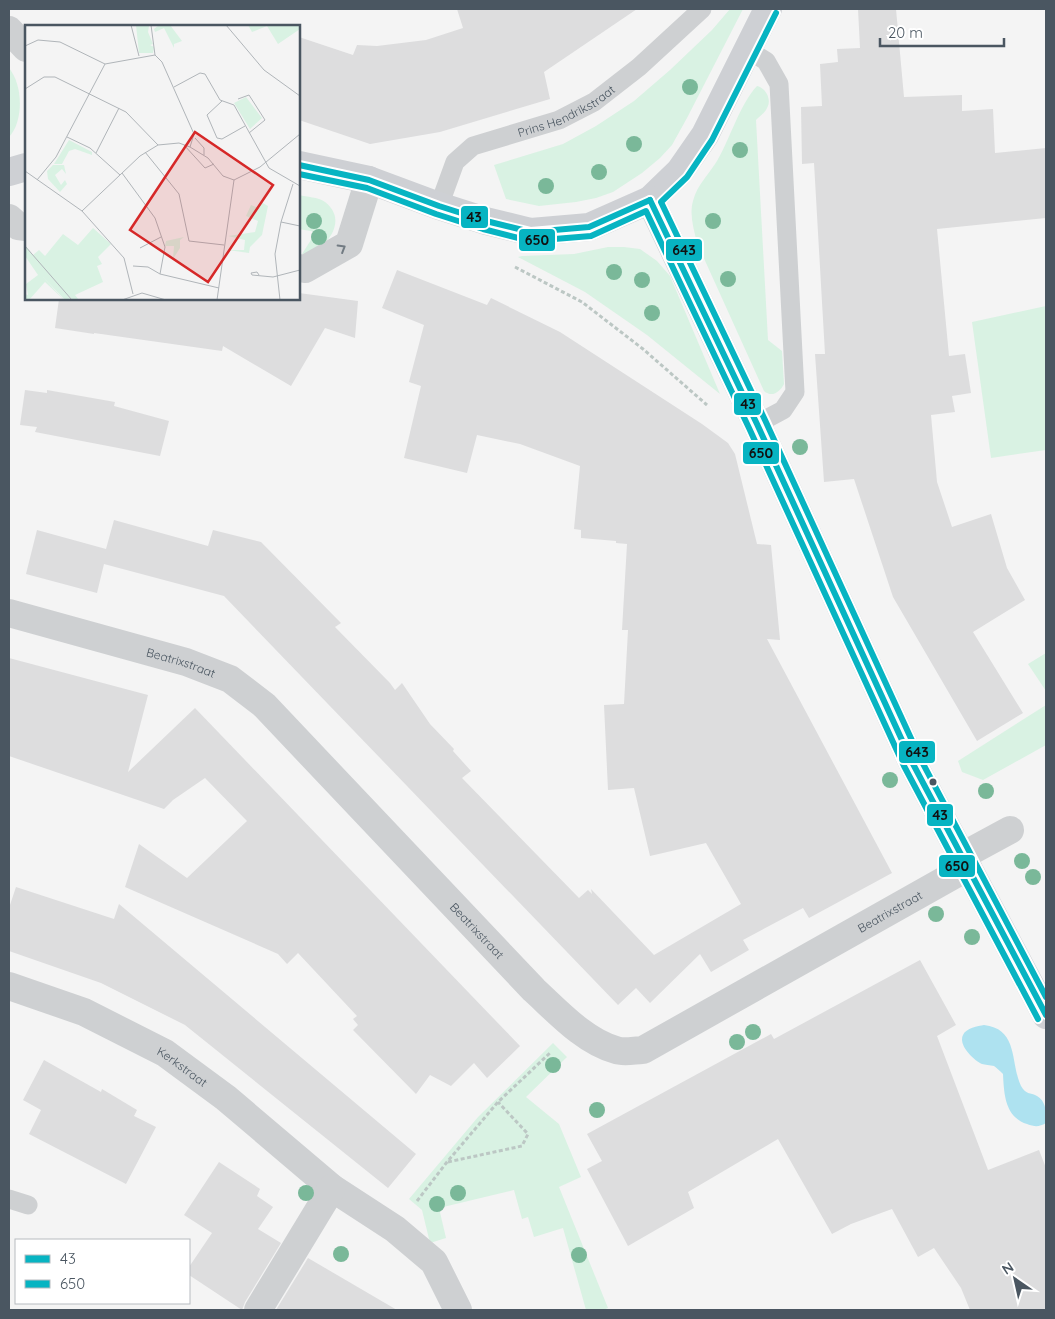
<svg xmlns="http://www.w3.org/2000/svg" width="1055" height="1319" font-family="Quicksand,sans-serif">
<style>
.green{fill:#d9f2e3}
.water{fill:#aee2f0}
.building{fill:#ddddde}
.lines{fill:none;stroke-linecap:round;stroke-linejoin:round}
.path{stroke:#bcc7c4;stroke-width:3;stroke-dasharray:4 2.5;stroke-linecap:butt}
.lane{stroke:#ced0d2;stroke-width:19}
.street{stroke:#ced0d2;stroke-width:28}
.secondary{stroke:#ced0d4;stroke-width:28}
.bus-1-casing{stroke:#fff;stroke-width:10}
.bus-2-casing{stroke:#fff;stroke-width:10}
.bus-3-casing{stroke:#fff;stroke-width:10}
.bus-1{stroke:#07b4c2;stroke-width:6}
.bus-2{stroke:#07b4c2;stroke-width:6}
.bus-3{stroke:#07b4c2;stroke-width:6}
.tree{fill:#7ab899}
.oneway{stroke:#727b83}
.bus-dot{fill:#4a5661;stroke:#fff;stroke-width:2}
.labels{text-anchor:middle;dominant-baseline:central;stroke-width:4;stroke-linejoin:round;paint-order:stroke}
.street-label{font-size:12px;fill:#4a5661;stroke:#fff}
.inset-road{fill:none;stroke:#b0b5b9;stroke-width:1}
.view{fill:#d62828;fill-opacity:0.15;stroke:#d62828;stroke-width:2.5}
.inset-edge{fill:none;stroke:#4a5661;stroke-width:2.5}
.line-badge{stroke:#fff;stroke-width:2}
.pale-badge-label{font-size:14px;text-anchor:middle;font-weight:bold;fill:#111}
</style>
<rect width="100%" height="100%" fill="#f4f4f4"/>
<g class="green">
<polygon points="730,9 743,9 687,118 672,145 660,158 642,173 613,192 596,198 576,202 539,206 506,199 494,165 563,144 596,126 634,101 670,70 712,30"/>
<path d="M 9,68 C 23,85 24,121 9,137 Z"/>
<path d="M 757,86 C 766,88 772,100 767,108 C 765,113 759,117 756,120 L 768,340 L 782,351 L 784,384 C 780,392 772,398 764,391 L 697,243 C 694,229 689,215 693,201 C 697,185 709,174 717,161 C 730,139 740,104 757,86 Z"/>
<path d="M 299,195 C 307,197 318,197 325,202 C 350,221 325,252 302,254 L 316,232 L 299,229 Z"/>
<polygon points="624,247 640,249 657,261 670,276 720,394 647,335 585,292 518,257 522,256 574,254 608,247"/>
<polygon points="1046,306 1046,450 991,458 972,322"/>
<polygon points="1046,653 1046,691 1028,664"/>
<polygon points="1046,705 1046,745 983,780 962,772 958,761"/>
<polygon points="553,1043 567,1057 526,1097 559,1124 581,1177 559,1187 608,1308 603,1310 586,1310 563,1228 534,1237 528,1217 522,1219 514,1190 439,1208 446,1238 430,1243 422,1210 409,1199 478,1117"/>
</g>
<path class="water" d="M 984,1025 C 1019,1029 1010,1063 1021,1086 C 1026,1095 1030,1092 1037,1096 C 1047,1102 1046,1113 1046,1123 C 1039,1127 1035,1127 1027,1124 C 1005,1117 1004,1094 1003,1074 C 1000,1071 997,1068 994,1066 C 990,1065 985,1065 982,1064 C 973,1060 958,1045 963,1035 C 966,1028 978,1026 984,1025 Z"/>
<g class="building">
<polygon points="457,9 637,9 544,72 550,99 440,132 370,144 299,120 299,37 353,55 357,45 377,46 426,40 463,28"/>
<polygon points="858,9 896,9 904,97 962,95 962,111 993,109 995,153 1046,148 1046,218 937,229 949,356 965,354 971,393 952,396 955,412 931,415 937,482 952,527 991,514 1007,568 1025,600 973,632 1023,713 977,741 893,597 854,479 824,482 815,354 825,354 814,163 802,164 801,107 822,106 820,64 838,62 837,49 860,48"/>
<polygon points="397,270 487,305 491,298 560,332 702,424 728,443 735,454 757,544 771,545 780,640 767,639 892,873 809,918 803,908 743,940 749,950 711,972 700,954 650,1003 636,988 618,1005 224,596 104,564 97,593 26,574 37,530 106,549 114,520 208,546 213,530 261,542 341,623 335,627 390,683 395,690 402,683 430,724 454,749 453,751 471,771 462,778 579,898 588,890 592,894 591,889 654,955 741,904 706,843 650,856 634,788 608,790 604,705 624,704 628,630 622,630 627,544 616,543 616,541 581,538 581,530 574,529 580,466 520,444 477,435 467,473 404,458 421,386 409,382 424,325 382,308"/>
<polygon points="299,293 358,301 355,338 325,328 291,386 223,346 222,351 94,333 94,334 55,328 59,299 299,299"/>
<polygon points="25,390 47,393 47,390 115,402 114,406 169,421 160,456 35,432 37,427 20,425"/>
<polygon points="9,658 148,695 128,772 195,708 520,1046 487,1078 474,1063 451,1086 430,1075 416,1094 353,1030 358,1025 353,1019 357,1016 298,953 287,964 278,954 125,887 139,844 187,878 247,821 205,778 173,800 164,809 9,756"/>
<polygon points="16,887 114,919 119,904 416,1154 388,1188 185,1025 101,983 9,951 9,908"/>
<polygon points="920,960 956,1025 937,1036 988,1170 1039,1150 1046,1168 1046,1310 970,1310 961,1288 934,1248 918,1257 892,1209 851,1224 832,1234 778,1139 688,1192 694,1208 628,1246 587,1169 602,1161 587,1134 771,1034 774,1039"/>
<polygon points="44,1060 101,1092 102,1089 137,1110 134,1116 156,1127 126,1184 29,1134 41,1110 23,1100"/>
<polygon points="219,1162 260,1189 257,1196 273,1207 258,1229 281,1243 245,1302 242,1310 189,1275 189,1267 212,1233 184,1215"/>
<polygon points="308,1258 397,1310 276,1310"/>
</g>
<g class="lines">
<g class="path">
<polyline points="515,267 582,302 643,349 707,405"/>
<polyline points="448,1162 522,1146 528,1134 498,1102"/>
<polyline points="417,1201 447,1162 498,1102 551,1052"/>
</g>
<g class="lane">
<polyline points="748,50 766,61 779,84 795,392 783,410 757,424"/>
<path id="s1" d="M 439,206 L 455,162 L 473,146 L 559,120 L 594,102 L 639,67 L 702,9"/>
<polyline points="9,1199 28,1205"/>
</g>
<g class="street">
<polyline points="9,30 26,48"/>
<polyline points="9,218 18,226 26,227"/>
<polyline points="299,268 305,269 349,244 369,180"/>
<path id="s2" d="M 9,613 L 186,662 L 230,679 L 264,705 L 534,990 C 557,1011 585,1042 616,1050 C 624,1053 635,1050 643,1050 L 968,867"/>
<polyline points="962,856 1010,830"/>
<path id="s3" d="M 9,986 L 84,1012 L 165,1053 L 226,1098 L 332,1188 L 395,1229 L 434,1262 L 458,1310"/>
<polyline points="258,1310 332,1188"/>
</g>
<g class="secondary">
<polyline points="299,165 369,180 439,206 486,221 531,232 589,227 650,200 680,171 705,135 768,9"/>
<polyline points="9,172 26,167"/>
<polyline points="650,200 757,424 912,762 1046,1015"/>
</g>
<defs>
<g id="bus-1">
<polyline points="299,165 369,180 439,206 486,221 531,232 589,227 650,200"/>
<polyline points="650,200 757,424 912,762 1046,1015"/>
</g>
<polyline id="bus-2" points="299,174 367,188 436,214 483,229 530,241 591,236 646,211 749,428 904,766 1038,1019"/>
<polyline id="bus-3" points="776,13 712,140 687,177 661,202 765,420 920,758 1046,997"/>
</defs>
<use href="#bus-1" class="bus-1-casing"/>
<use href="#bus-2" class="bus-2-casing"/>
<use href="#bus-3" class="bus-3-casing"/>
<use href="#bus-1" class="bus-1"/>
<use href="#bus-2" class="bus-2"/>
<use href="#bus-3" class="bus-3"/>
</g>
<g class="tree">
<circle cx="690" cy="87" r="8"/>
<circle cx="634" cy="144" r="8"/>
<circle cx="740" cy="150" r="8"/>
<circle cx="599" cy="172" r="8"/>
<circle cx="546" cy="186" r="8"/>
<circle cx="314" cy="221" r="8"/>
<circle cx="713" cy="221" r="8"/>
<circle cx="319" cy="237" r="8"/>
<circle cx="614" cy="272" r="8"/>
<circle cx="728" cy="279" r="8"/>
<circle cx="642" cy="280" r="8"/>
<circle cx="652" cy="313" r="8"/>
<circle cx="800" cy="447" r="8"/>
<circle cx="890" cy="780" r="8"/>
<circle cx="986" cy="791" r="8"/>
<circle cx="1022" cy="861" r="8"/>
<circle cx="1033" cy="877" r="8"/>
<circle cx="936" cy="914" r="8"/>
<circle cx="972" cy="937" r="8"/>
<circle cx="753" cy="1032" r="8"/>
<circle cx="737" cy="1042" r="8"/>
<circle cx="553" cy="1065" r="8"/>
<circle cx="597" cy="1110" r="8"/>
<circle cx="306" cy="1193" r="8"/>
<circle cx="458" cy="1193" r="8"/>
<circle cx="437" cy="1204" r="8"/>
<circle cx="341" cy="1254" r="8"/>
<circle cx="579" cy="1255" r="8"/>
</g>
<defs><path id="oneway-chevron" d="M-2-3.5L2.5 0L-2 3.5" fill="none" stroke-width="1.6" stroke-linecap="round" stroke-linejoin="round" transform="scale(1.25)"/></defs>
<use class="oneway" href="#oneway-chevron" transform="translate(342 248) rotate(-31)"/>
<circle class="bus-dot" cx="933" cy="782" r="4.5"/>
<g class="labels">
<g class="street-label">
<text stroke="none"><textPath href="#s1" startOffset="171">Prins Hendrikstraat</textPath></text>
<text stroke="none"><textPath href="#s2" startOffset="179">Beatrixstraat</textPath></text>
<text stroke="none"><textPath href="#s2" startOffset="1079">Beatrixstraat</textPath></text>
<text stroke="none"><textPath href="#s2" startOffset="584">Beatrixstraat</textPath></text>
<text stroke="none"><textPath href="#s3" startOffset="192">Kerkstraat</textPath></text>
</g>
</g>
<g transform="translate(25 25)">
<rect width="275" height="275" fill="#f4f4f4"/>
<path d="M 111,0 L 124,1 L 123,7 L 128,19 L 125,20 L 129,22 L 128,28 L 114,28 ZM 134,0 L 145,0 L 157,16 L 149,19 L 149,23 L 139,3 L 130,7 L 129,4 ZM 223,0 L 275,0 L 275,4 L 253,19 L 242,1 L 227,7 ZM 221,72 L 237,93 L 225,104 L 209,78 ZM 44,115 L 67,127 L 67,130 L 50,124 L 44,126 L 37,139 L 29,139 ZM 28,140 L 39,140 L 41,149 L 37,144 L 30,150 L 36,160 L 40,155 L 42,159 L 35,167 L 23,154 L 22,146 ZM 236,177 L 243,181 L 237,210 L 225,222 L 224,228 L 203,225 L 219,225 L 220,215 L 203,211 L 230,207 L 233,196 L 221,191 L 226,180 L 234,183 ZM 68,203 L 86,219 L 73,232 L 77,239 L 72,241 L 78,257 L 50,270 L 54,275 L 48,275 L 42,269 L 46,275 L 40,275 L 17,251 L 39,275 L 20,257 L 4,275 L 0,275 L 0,269 L 3,270 L 1,259 L 13,250 L 0,231 L 0,220 L 8,230 L 14,225 L 20,231 L 38,209 L 53,220 ZM 159,212 L 155,215 L 155,223 L 148,234 L 149,221 L 140,221 L 141,216 Z" fill="#d9f2e3"/>
<path class="inset-road" d="M 106,0 L 114,31M 126,0 L 130,30M 201,0 L 239,45 L 275,71M 0,21 L 13,15 L 35,17 L 80,39 L 130,30 L 137,37 L 169,109 L 165,122M 149,62 L 175,48 L 180,49 L 195,75 L 209,80 L 244,143 L 275,161M 0,64 L 19,52 L 30,52 L 101,87 L 133,120M 213,74 L 224,70 L 240,95 L 224,108M 197,76 L 182,90 L 192,113 L 197,114 L 220,101M 42,112 L 65,123 L 95,150M 170,113 L 179,123 L 179,130M 159,120 L 180,143 L 189,139M 120,127 L 154,169 L 164,216 L 199,220M 71,128 L 94,83M 0,146 L 57,186M 97,148 L 130,193 L 140,222 L 135,249M 12,155 L 31,132 L 80,39M 57,186 L 115,131 L 133,120 L 154,118 L 165,122 L 183,133 L 198,151 L 209,155 L 235,142 L 275,109M 57,186 L 99,233 L 108,269M 256,197 L 275,201M 0,221 L 47,275M 115,223 L 136,212M 108,241 L 123,242 L 135,249 L 194,263M 234,250 L 232,247 L 226,248 L 227,250 L 248,252 L 275,245M 97,275 L 117,268 L 141,275M 192,275 L 209,155M 255,275 L 250,229 L 256,197 L 268,159"/>
<path class="view" d="M 170,107 L 248,160 L 183,257 L 105,205 Z"/>
<rect width="275" height="275" class="inset-edge"/>
</g>
<g class="line-badge">
<rect x="460" y="205" width="29" height="24" rx="5" fill="#07b4c2"/>
<rect x="518" y="228" width="38" height="24" rx="5" fill="#07b4c2"/>
<rect x="665" y="238" width="38" height="24" rx="5" fill="#07b4c2"/>
<rect x="733" y="392" width="29" height="24" rx="5" fill="#07b4c2"/>
<rect x="742" y="441" width="38" height="24" rx="5" fill="#07b4c2"/>
<rect x="898" y="740" width="38" height="24" rx="5" fill="#07b4c2"/>
<rect x="926" y="803" width="28" height="24" rx="5" fill="#07b4c2"/>
<rect x="938" y="854" width="38" height="24" rx="5" fill="#07b4c2"/>
</g>
<g class="pale-badge-label">
<text x="474" y="222">43</text>
<text x="537" y="245">650</text>
<text x="684" y="255">643</text>
<text x="748" y="409">43</text>
<text x="761" y="458">650</text>
<text x="917" y="757">643</text>
<text x="940" y="820">43</text>
<text x="957" y="871">650</text>
</g>
<rect width="1055" height="1319" fill="none" stroke="#4a5661" stroke-width="20"/>
<rect x="15" y="1239" width="175" height="65" fill="#ffffff" stroke="#b7bbc0"/>
<rect x="25" y="1255" width="25" height="8" fill="#07b4c2" stroke="#b7bbc0"/>
<text x="60" y="1264" font-size="15" fill="#4a5661">43</text>
<rect x="25" y="1280" width="25" height="8" fill="#07b4c2" stroke="#b7bbc0"/>
<text x="60" y="1289" font-size="15" fill="#4a5661">650</text>
<g transform="translate(1015 1279) rotate(326)" stroke="#ffffff" stroke-width="4" paint-order="stroke">
<path d="M0-4L9 19L0 12L-9 19Z" fill="#4a5661"/>
<text y="-8" font-size="14" font-weight="bold" text-anchor="middle" fill="#4a5661">N</text>
</g>
<path d="M880 38v8h124v-8" fill="none" stroke="#4a5661" stroke-width="2.5"/>
<text x="888" y="38" font-size="15" fill="#4a5661" stroke="#ffffff" stroke-width="4" paint-order="stroke">20 m</text>
</svg>
